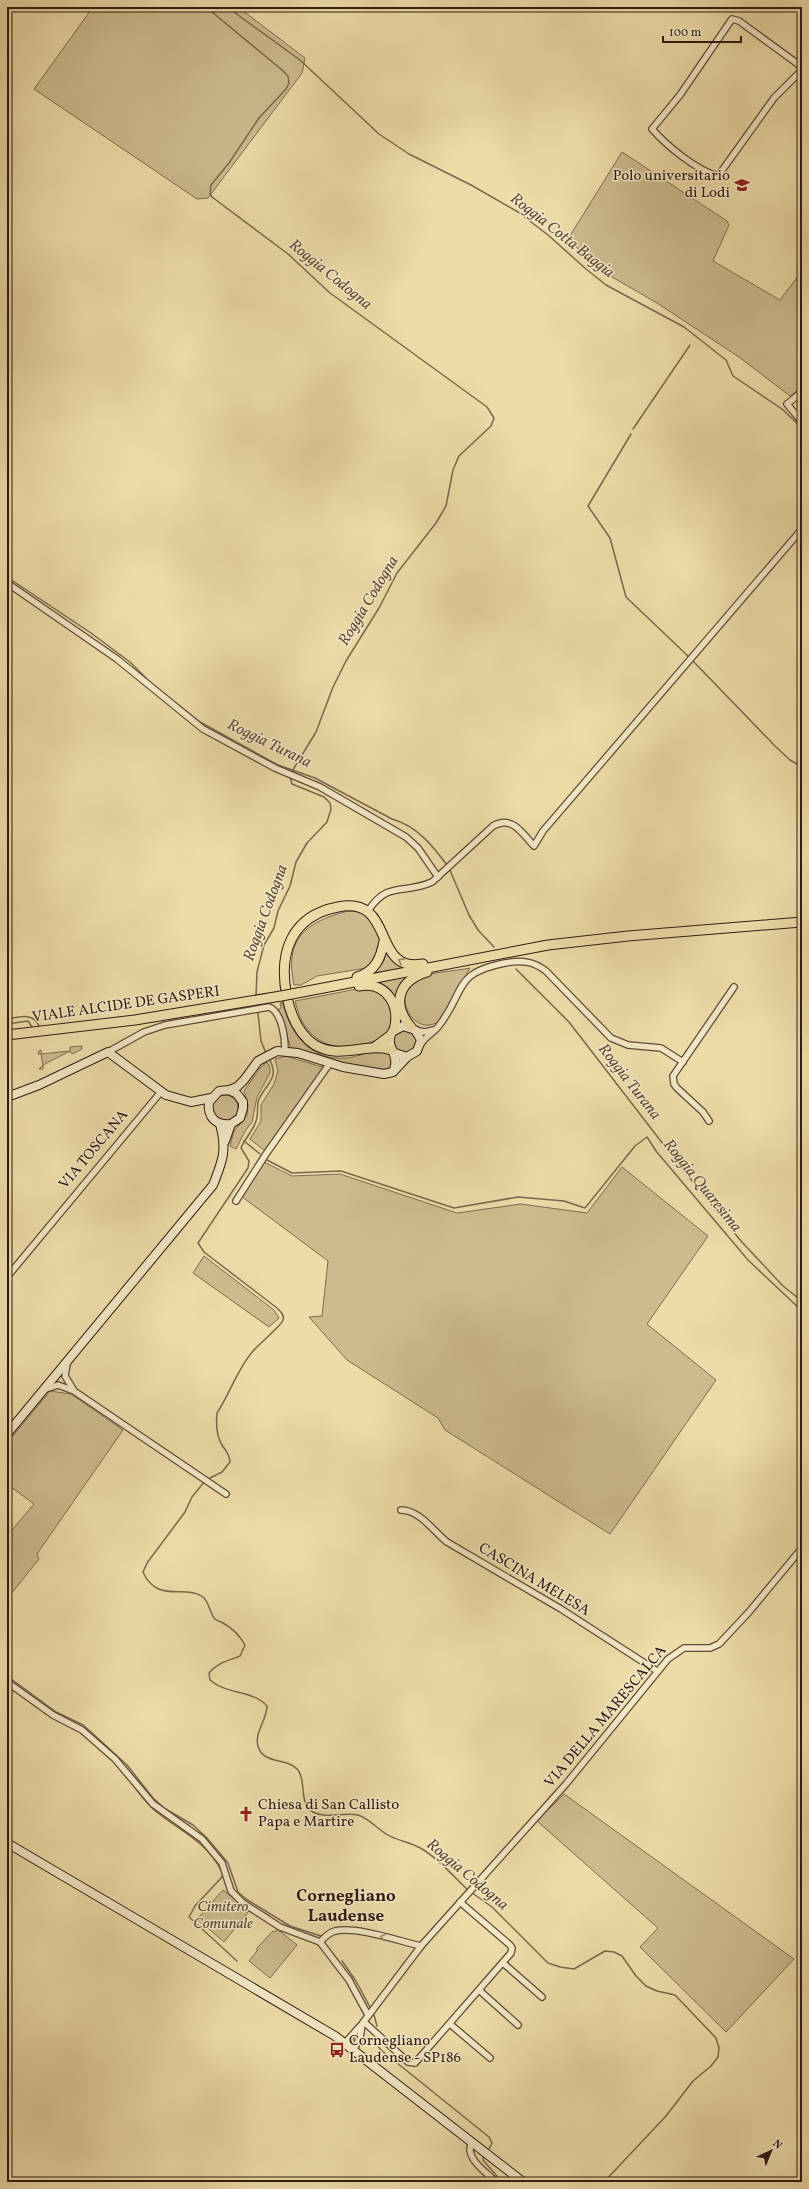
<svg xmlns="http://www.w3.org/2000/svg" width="809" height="2189" font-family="Vollkorn,serif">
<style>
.green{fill:#cdbb8e;stroke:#7e6a50}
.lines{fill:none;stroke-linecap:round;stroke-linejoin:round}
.stream{stroke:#7a674d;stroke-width:1.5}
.street-casing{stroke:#5e4a37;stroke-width:8}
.secondary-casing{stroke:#2f1a11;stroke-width:10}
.primary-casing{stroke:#2f1a11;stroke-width:11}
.street{stroke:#f3e8c6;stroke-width:5.5}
.secondary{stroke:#f3e8c6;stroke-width:8}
.primary{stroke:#eddca8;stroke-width:9}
.primary-bridge-casing{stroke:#2f1a11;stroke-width:11;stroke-linecap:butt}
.primary-bridge{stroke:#eddca8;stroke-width:9}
.oneway{stroke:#988564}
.oneway2{stroke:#9b8b75}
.labels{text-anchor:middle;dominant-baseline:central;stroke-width:3;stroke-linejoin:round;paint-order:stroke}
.poi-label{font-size:15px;fill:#2f1a11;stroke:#f3e8c6;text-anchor:start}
.street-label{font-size:15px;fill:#2f1a11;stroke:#f3e8c6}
.park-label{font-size:15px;font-style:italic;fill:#5e4a36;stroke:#f3e8c6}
.water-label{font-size:16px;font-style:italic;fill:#614d39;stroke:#f3e8c6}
.quarter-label{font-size:17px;font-weight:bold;fill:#2f1a11;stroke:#f3e8c6}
</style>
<rect width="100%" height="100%" fill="#eddca8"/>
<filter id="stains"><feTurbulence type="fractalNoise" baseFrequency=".005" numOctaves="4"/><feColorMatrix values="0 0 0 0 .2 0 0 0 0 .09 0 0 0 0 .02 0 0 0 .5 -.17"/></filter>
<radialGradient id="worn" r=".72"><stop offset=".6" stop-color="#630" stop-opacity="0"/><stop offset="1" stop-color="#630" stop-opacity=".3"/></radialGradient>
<g class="green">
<polygon points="93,7 238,7 305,58 302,73 208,198 197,199 34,89"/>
<polygon points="622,152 727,221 729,225 713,261 780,300 802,271 802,387 790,396 739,357 657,303 600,270 568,239"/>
<path d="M 348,911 C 371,911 371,918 381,937 L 377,959 L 367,968 L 317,976 L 301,985 L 294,985 C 284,938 306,922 348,911 Z"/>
<polygon points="386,951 410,967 374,973 384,961"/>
<path d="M 470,968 L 439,1021 C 415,1039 388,994 418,978 C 430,972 456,971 470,968 Z"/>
<polygon points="409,976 399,987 396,998 391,991 376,982"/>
<path d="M 367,987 L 377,990 L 391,1003 C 392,1008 394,1016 393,1021 C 390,1045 345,1050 327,1044 C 321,1042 313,1036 309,1031 C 301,1023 298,1012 295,1001 Z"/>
<path d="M 282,1002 C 291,1033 309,1061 346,1058 C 360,1057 379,1046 391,1055 L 392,1066 L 385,1070 L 343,1063 L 291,1048 L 278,1010 L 281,1008 L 280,1003 Z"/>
<circle cx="405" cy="1041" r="12"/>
<polygon points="82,1046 82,1049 72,1054 70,1051 43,1065 43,1069 39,1069 43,1065 41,1054 38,1054 39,1051 41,1050 42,1054 70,1051 70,1047"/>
<polygon points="286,1056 325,1068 265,1151 250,1139 261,1121 261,1105 274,1084 278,1071 275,1059"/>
<polygon points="267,1062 270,1067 270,1073 257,1097 252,1122 245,1131 236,1149 230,1146 234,1131 247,1116 248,1105 244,1091 260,1068"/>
<circle cx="225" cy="1108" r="13"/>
<polygon points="264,1162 292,1176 340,1174 457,1213 521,1204 587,1213 622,1167 708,1236 647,1324 716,1380 610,1534 445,1430 438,1418 347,1360 309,1317 322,1316 328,1261 241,1196"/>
<polygon points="204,1256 274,1310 279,1318 269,1327 193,1273"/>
<polygon points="50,1391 71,1394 123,1430 37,1554 39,1559 7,1599 7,1536 34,1504 7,1484 7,1443"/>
<polygon points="564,1794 794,1959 726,2032 640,1947 658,1928 537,1821"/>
<polygon points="223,1890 249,1911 224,1942 197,1919"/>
<polygon points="277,1929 297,1945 270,1978 249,1961 257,1951 257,1948 273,1931 275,1932"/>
</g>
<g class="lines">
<g class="stream">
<polyline points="206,7 282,70 288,76 289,83 286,89 259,118 229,163 211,185 210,194 212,197 288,254 330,293 487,407 494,418 491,426 459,456 453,470 446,506 436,523 397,573 379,608 346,661 333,687 316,732 291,773"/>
<polyline points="227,7 300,60 379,134 409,154 471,185 518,212 548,235 586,269 606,285 684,327 726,360 733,376 782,409 802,428"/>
<polyline points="801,7 802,8"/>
<polyline points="7,101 12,92"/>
<polyline points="633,429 690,345"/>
<polyline points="631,434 588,506 610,538 626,597 689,657"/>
<path d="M 7,577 L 91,633 L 130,662 L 151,683 L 200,722 L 278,765 L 315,778 L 392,819 C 417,826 432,845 447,865"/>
<polyline points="692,660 775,746 790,760 802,767"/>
<polyline points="449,868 469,915 478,930 494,947"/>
<polyline points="516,969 569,1022 680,1166 741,1241 783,1286 802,1301"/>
<polyline points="256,996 257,972 264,945 274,928 278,911 290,886 296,862 307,843 327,822 331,809 330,803 324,797 292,784 290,777"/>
<polyline points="257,1004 261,1041 266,1053"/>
<path d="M 7,1019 C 19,1017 33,1012 39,1026"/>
<polyline points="7,1024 28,1021 32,1027"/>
<polyline points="244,1141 260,1154"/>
<polyline points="267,1160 292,1173 341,1171 454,1208 518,1197 564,1201 585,1208 635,1146 647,1137 656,1151 748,1260 802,1311"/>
<path d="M 208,1479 L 222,1472 L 230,1462 C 230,1455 226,1451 222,1445 C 216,1435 216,1423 217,1413 C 230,1393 238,1368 253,1351 C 258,1345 283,1324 283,1320 C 285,1315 280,1311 277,1308 L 204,1252 L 198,1243 L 248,1168 L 249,1161 L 241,1148 C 245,1138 253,1131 256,1121 C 259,1114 256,1106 259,1099 C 267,1082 280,1079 269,1058"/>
<path d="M 205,1481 L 192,1497 L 185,1512 L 147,1563 L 143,1572 C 157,1604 185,1584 203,1597 C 209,1602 210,1613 215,1619 C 217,1621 221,1622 223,1623 C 232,1628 240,1636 245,1645 L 240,1656 C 228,1661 218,1662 209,1673 L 210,1680 C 227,1695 253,1690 267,1706 C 267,1720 254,1733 258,1746 C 263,1765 287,1757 298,1770 C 307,1782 298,1803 313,1812 C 326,1819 344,1812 358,1815 C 368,1818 377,1828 386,1834 C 397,1841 411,1842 422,1849 C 439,1859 454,1877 468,1890"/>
<polyline points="7,1676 56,1712 83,1725 91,1732 127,1765 153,1798 164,1808 193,1825 206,1837 228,1863 238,1892 246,1899 290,1926 321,1936"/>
<path d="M 129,1780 C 138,1791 146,1804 158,1813 C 183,1833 208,1842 223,1874 L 222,1877 L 195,1906 L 189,1917 L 237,1961"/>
<polyline points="471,1892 492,1907 548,1963 560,1967 574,1969 605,1951 614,1952 622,1956 636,1976 646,1986 657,1991 675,1995 716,2038 719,2048 718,2057 711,2066 693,2081 666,2116 604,2182"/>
<polyline points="342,1961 356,1981 370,2007"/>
<polyline points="374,2015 377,2026"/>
<polyline points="377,2040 377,2045 381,2050 489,2137 492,2143 489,2149"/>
<polyline points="484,2155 483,2160 502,2182"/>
</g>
<defs>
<g id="street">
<path d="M 802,67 L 739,21 L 732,19 L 680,95 L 652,129 C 667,146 696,170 718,176 L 774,98 L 802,70"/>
<polyline points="802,392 787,404 802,422"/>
<polyline points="7,583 117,659 203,729 275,768 320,787 406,837 418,848 438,877"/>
<path d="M 368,911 C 388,880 404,895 432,882 L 493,826 C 512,815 522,833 534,846 L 543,831 L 802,529"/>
<polyline points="415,1030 424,1032 434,1030"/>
<path d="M 421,1044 C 426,1036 433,1033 438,1027 C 466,992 452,973 505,963 C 521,960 533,961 546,971 L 611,1038 L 628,1045 L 661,1048 L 683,1062"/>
<path d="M 108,1052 L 144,1032 L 165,1025 L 269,1007 C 282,1012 285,1038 285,1050"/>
<polyline points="709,1121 703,1112 677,1088 674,1084 673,1076 734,987"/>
<polyline points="236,1201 266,1154 330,1063"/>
<polyline points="7,1277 160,1093"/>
<polyline points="67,1364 65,1376 73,1389"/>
<polyline points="46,1389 58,1385 74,1391 226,1494"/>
<path d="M 401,1510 C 420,1510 434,1532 447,1542 L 561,1609 L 657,1671"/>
<polyline points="7,1682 53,1715 82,1730 115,1759 153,1804 202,1839 222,1863 231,1891 243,1903 280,1927 320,1942 349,1980 368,2015"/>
<path d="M 320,1942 C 325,1937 328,1933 335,1931 C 356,1926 399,1941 421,1946"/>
<polyline points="503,1963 542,1997"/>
<polyline points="479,1990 518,2025"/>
<polyline points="364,2022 408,2062 415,2063 511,1953 512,1948 510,1945 460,1902"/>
<polyline points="450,2024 490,2058"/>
<polyline points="345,2043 362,2024 421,1946 566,1784 668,1659 684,1648 710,1648 719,1644 749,1612 802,1548"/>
<polyline points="354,2049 360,2038 362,2025"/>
<path d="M 472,2142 C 463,2157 486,2172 496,2182"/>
</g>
<g id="secondary">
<path d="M 394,1070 C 400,1053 384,1047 392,1032 L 403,1026 L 415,1030 L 421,1040 L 417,1051 L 407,1057 L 395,1053"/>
<polyline points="229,1090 237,1087 244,1080 258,1061 277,1051 298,1053 343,1067 384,1074 393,1072 407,1057"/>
<polyline points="7,1097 39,1085 108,1052 166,1095 191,1102 211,1098"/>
<path d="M 225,1141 L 231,1124 L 240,1118 L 243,1108 L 243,1102 L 237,1094 L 229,1090 L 219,1091 L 209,1102 C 207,1117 216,1126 231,1124"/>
<path d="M 7,1434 L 213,1185 C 223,1160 227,1150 220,1124"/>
<polyline points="7,1843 335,2036 523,2182"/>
</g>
<g id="primary">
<path d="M 357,977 C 375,972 381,958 384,941"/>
<path d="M 359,986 C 386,981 401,1005 394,1030"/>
<polyline points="292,994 548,945 628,936 802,922"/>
<path d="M 411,1027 C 392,1005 397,981 427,972"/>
<polyline points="7,1035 135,1020 281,996"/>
<polyline points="375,1047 390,1036"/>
<path d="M 392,1050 C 367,1042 340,1060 315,1045 C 298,1034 291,1016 287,997 C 278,953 291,916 338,907 C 396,895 371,974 423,964"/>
</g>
</defs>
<use href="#street" class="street-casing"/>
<use href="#secondary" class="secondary-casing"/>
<use href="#primary" class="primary-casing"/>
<use href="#street" class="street"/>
<use href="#secondary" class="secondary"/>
<use href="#primary" class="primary"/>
<defs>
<polyline id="primary-bridge" points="281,996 292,994"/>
</defs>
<use href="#primary-bridge" class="primary-bridge-casing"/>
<use href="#primary-bridge" class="primary-bridge"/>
</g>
<defs><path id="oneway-chevron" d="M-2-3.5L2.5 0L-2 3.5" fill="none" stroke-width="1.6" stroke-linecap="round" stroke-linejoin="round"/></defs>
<use class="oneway" href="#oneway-chevron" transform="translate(401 961) rotate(-152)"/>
<use class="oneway2" href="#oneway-chevron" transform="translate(383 1937) rotate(-167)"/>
<defs>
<symbol id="university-bare" viewBox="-9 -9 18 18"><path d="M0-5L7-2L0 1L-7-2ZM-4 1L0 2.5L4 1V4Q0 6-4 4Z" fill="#8f2418" stroke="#f3e8c6" stroke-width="2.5" paint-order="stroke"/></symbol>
<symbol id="church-bare" viewBox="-9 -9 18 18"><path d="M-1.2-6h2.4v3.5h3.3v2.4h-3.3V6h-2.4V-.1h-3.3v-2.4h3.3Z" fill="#8f2418" stroke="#f3e8c6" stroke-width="2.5" paint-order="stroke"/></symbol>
<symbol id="bus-bare" viewBox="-9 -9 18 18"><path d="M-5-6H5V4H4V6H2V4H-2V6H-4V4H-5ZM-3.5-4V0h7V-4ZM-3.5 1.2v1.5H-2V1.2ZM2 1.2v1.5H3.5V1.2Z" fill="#8f2418" stroke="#f3e8c6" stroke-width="2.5" paint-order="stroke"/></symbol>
</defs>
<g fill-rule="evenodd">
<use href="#university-bare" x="731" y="174" width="22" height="22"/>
<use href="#church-bare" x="235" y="1803" width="22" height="22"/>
<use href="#bus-bare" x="326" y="2039" width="22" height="22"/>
</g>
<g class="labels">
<g class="poi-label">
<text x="730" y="176" text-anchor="end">Polo universitario<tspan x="730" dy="17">di Lodi</tspan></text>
<text x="258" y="1805">Chiesa di San Callisto<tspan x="258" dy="17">Papa e Martire</tspan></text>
<text x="349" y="2041">Cornegliano<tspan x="349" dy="17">Laudense - SP186</tspan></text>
</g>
<g class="street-label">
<text transform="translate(126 1005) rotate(-8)">VIALE ALCIDE DE GASPERI</text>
<text transform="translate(94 1150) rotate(-50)">VIA TOSCANA</text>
<text transform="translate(534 1580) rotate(31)">CASCINA MELESA</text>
<text transform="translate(606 1717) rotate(-50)">VIA DELLA MARESCALCA</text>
</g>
<g class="park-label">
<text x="223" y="1907">Cimitero<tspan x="223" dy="17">Comunale</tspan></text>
</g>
<g class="water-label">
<text transform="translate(562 236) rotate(38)">Roggia Cotta Baggia</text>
<text transform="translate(330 275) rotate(39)">Roggia Codogna</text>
<text transform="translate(369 601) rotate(-59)">Roggia Codogna</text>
<text transform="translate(269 744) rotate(26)">Roggia Turana</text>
<text transform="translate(266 913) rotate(-70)">Roggia Codogna</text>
<text transform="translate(629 1082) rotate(52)">Roggia Turana</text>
<text transform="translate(702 1186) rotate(51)">Roggia Quaresima</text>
<text transform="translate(467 1875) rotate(40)">Roggia Codogna</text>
</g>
<g class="quarter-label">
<text x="346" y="1896">Cornegliano<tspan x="346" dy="20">Laudense</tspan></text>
</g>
</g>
<rect width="809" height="2189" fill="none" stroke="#eddca8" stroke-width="24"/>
<rect x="8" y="8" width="793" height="2173" fill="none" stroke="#2f1a11" stroke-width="2"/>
<rect x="12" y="12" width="785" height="2165" fill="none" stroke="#2f1a11"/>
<g transform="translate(771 2151) rotate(44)" stroke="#f3e8c6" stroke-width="3" paint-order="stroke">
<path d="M0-3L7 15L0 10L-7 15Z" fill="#2f1a11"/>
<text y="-6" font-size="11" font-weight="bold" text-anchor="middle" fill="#2f1a11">N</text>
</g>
<path d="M663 36v6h78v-6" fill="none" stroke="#2f1a11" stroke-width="2"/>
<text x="669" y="36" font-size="12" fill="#2f1a11" stroke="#f3e8c6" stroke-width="3" paint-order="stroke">100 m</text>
<rect width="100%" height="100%" filter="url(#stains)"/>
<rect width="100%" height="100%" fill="url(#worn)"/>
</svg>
